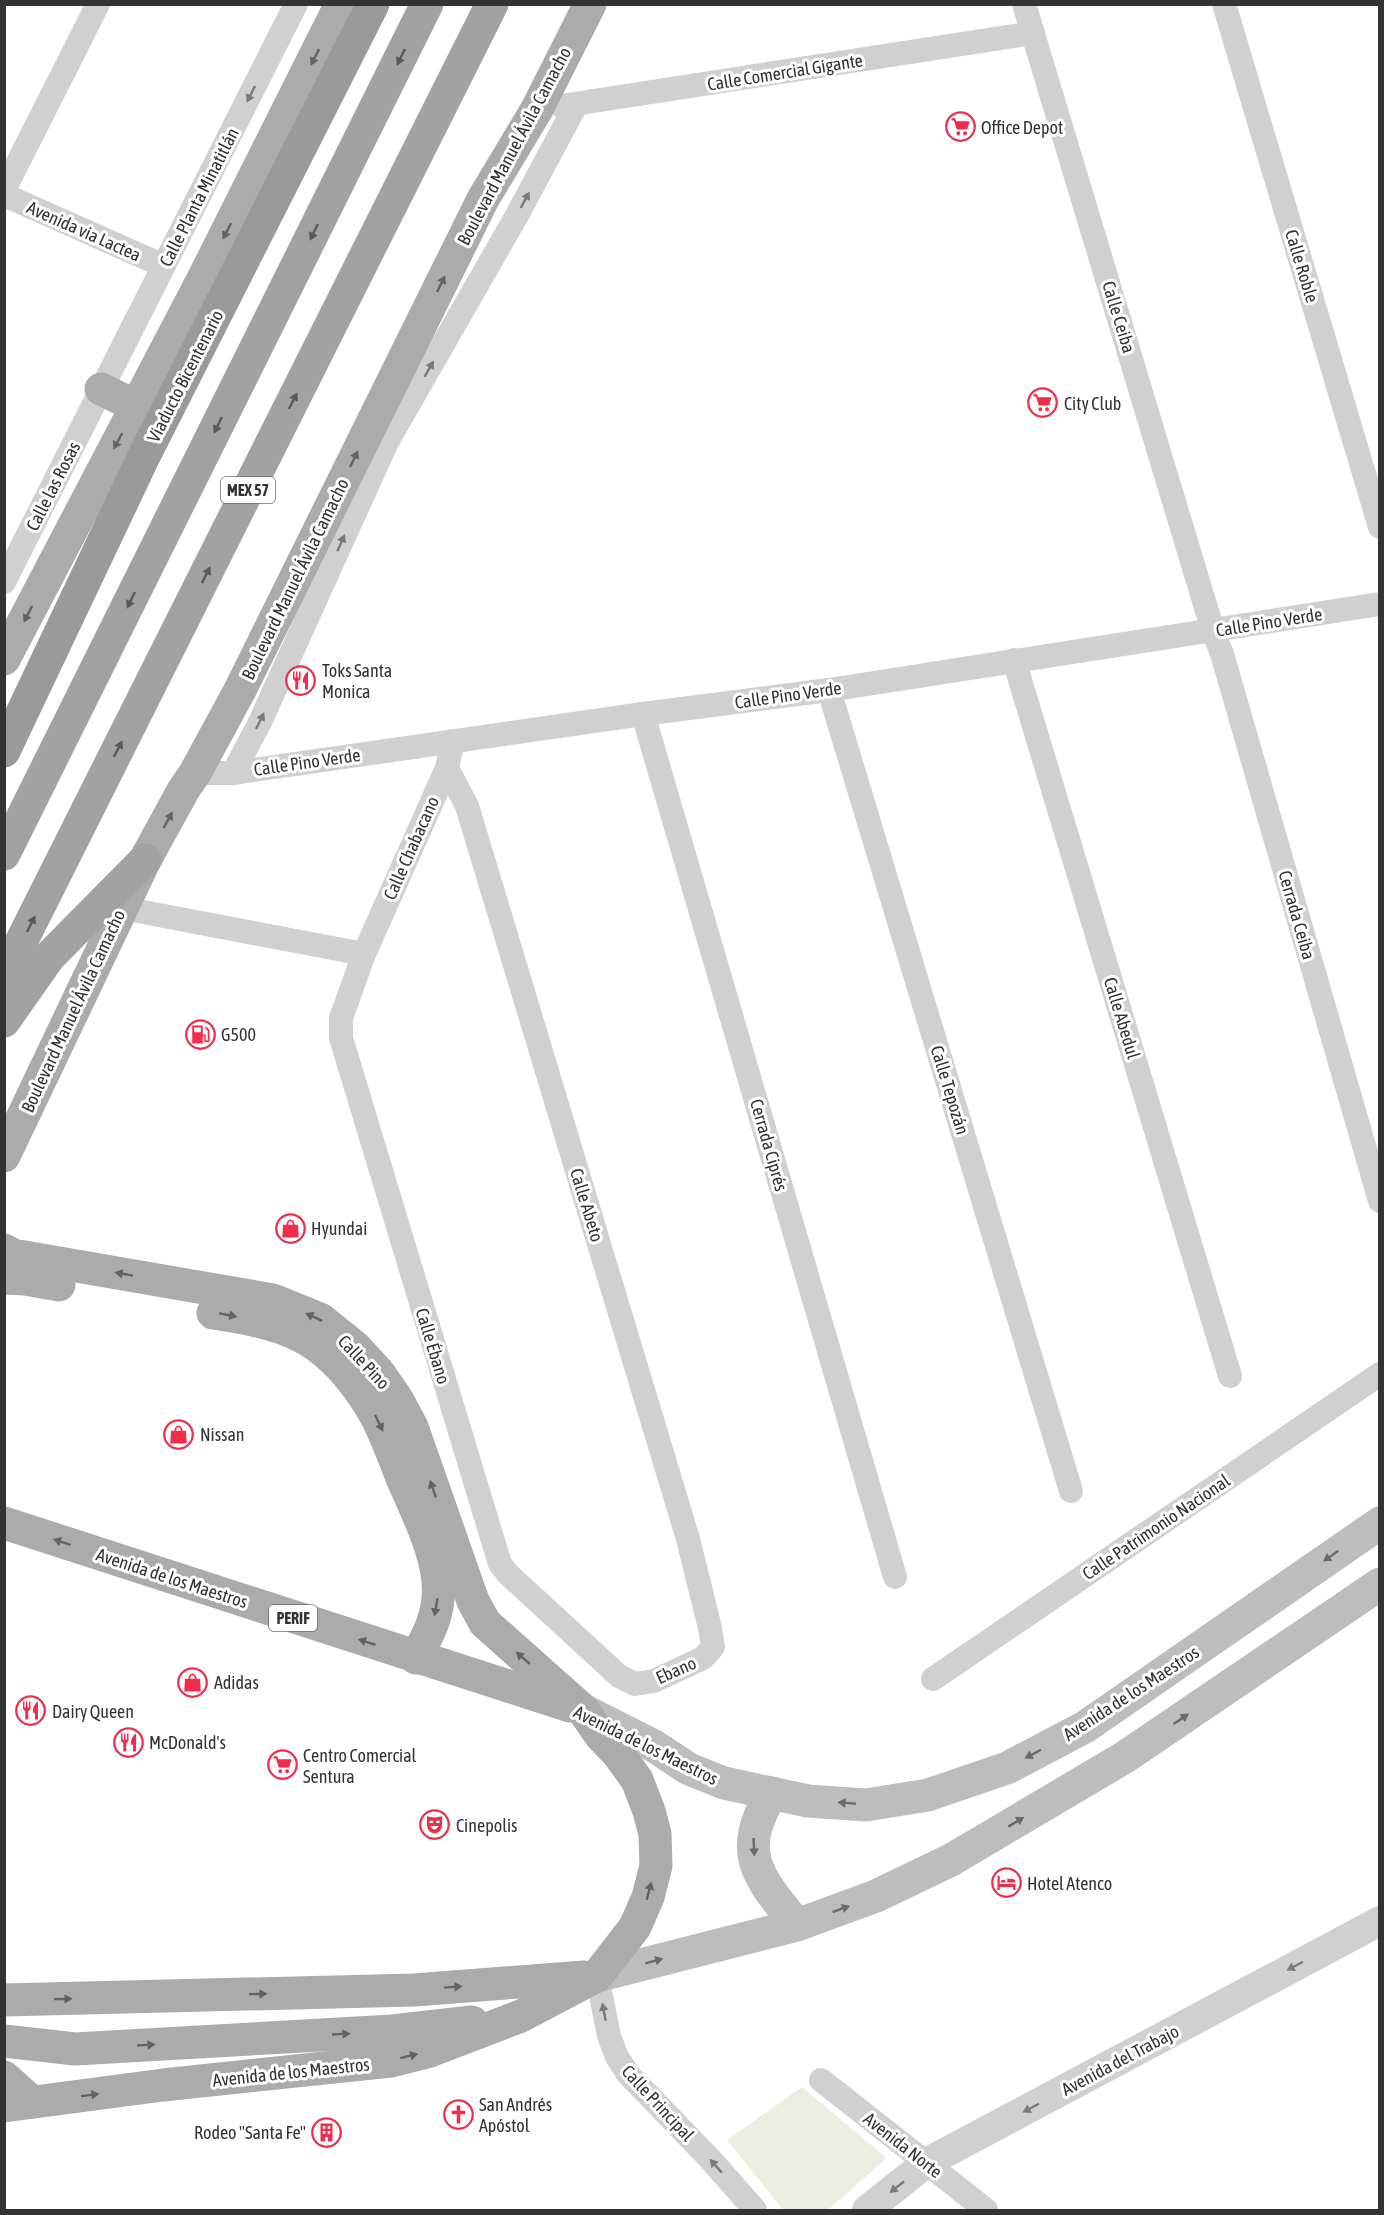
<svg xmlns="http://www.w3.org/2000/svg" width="1384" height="2215" font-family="'Asap Condensed',sans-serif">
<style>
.green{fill:#eaf0e1}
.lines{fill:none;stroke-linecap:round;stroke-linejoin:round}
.minor{stroke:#d0d0d0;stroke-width:24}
.tertiary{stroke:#d0d0d0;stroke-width:30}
.secondary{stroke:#bdbdbd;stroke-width:33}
.primary{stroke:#ababab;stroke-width:33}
.trunk{stroke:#a2a2a2;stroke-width:33}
.motorway{stroke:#9a9a9a;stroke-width:33}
.oneway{fill:#636363}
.oneway2{fill:#5a5a5a}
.oneway3{fill:#7a7a7a}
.oneway4{fill:#6a6a6a}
.labels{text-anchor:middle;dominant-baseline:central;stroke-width:6;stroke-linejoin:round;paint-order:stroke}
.shield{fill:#fff;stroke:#707070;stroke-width:1.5}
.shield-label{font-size:16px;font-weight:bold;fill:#333}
.street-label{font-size:18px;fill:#333;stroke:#fff}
.poi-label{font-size:18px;fill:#333;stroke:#fff;text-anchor:start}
</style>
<rect width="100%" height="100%" fill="#fff"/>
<polygon class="green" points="802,2087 887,2158 828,2210 783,2210 727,2140"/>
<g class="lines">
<g class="minor">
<polyline points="1024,4 1213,631 1222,654 1380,1201"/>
<polyline points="1224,4 1380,527"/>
<polyline points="561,106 1033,33"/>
<polyline points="4,190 98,4"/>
<polyline points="4,195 164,266"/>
<polyline points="4,582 296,4"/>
<polyline points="1014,660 1230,1376"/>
<polyline points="829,690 1071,1491"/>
<polyline points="643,714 895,1577"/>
<polyline points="447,768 467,806 688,1539 710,1628 713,1647 703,1658 654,1681 635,1684 619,1676 509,1575 500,1564 341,1038 341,1018 364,954 447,768 453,741"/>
<polyline points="195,773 233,773 643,714 829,690 1380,604"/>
<polyline points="233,773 260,722 387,442 516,217 576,105"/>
<polyline points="122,908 364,954"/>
<polyline points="933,1679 1380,1374"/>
<polyline points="597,1976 609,2036 617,2057 628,2074 711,2160 755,2210"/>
<polyline points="821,2080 986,2210"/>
</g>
<polyline class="tertiary" points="867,2210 926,2163 1380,1921"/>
<g class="secondary">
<polyline points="583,1710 654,1746 689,1769 724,1783 808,1801 866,1805 928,1795 1007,1768 1085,1727 1380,1523"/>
<path d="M 772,1793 C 735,1853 758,1877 797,1925"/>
<polyline points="597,1976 797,1925 876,1896 951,1860 1125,1757 1380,1584"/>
</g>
<g class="primary">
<polyline points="101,389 136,406"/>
<polyline points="4,659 201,283 341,4"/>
<polyline points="4,1156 145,860 184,789 195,773 240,690 483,199 537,109 590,4"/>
<polyline points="4,1250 13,1255 273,1300 320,1319 355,1347 379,1373 397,1399 412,1427 473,1601 485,1623 583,1710 601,1736 619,1755 637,1780 649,1811 655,1834 656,1866 648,1897 635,1927 597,1976 521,2016 427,2052 391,2061 163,2085 4,2106"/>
<polyline points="4,1278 25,1279 59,1285"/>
<path d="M 213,1313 C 247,1318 289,1325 317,1346 C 339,1362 359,1387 373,1411 C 385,1432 393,1455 402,1478 C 417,1513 442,1560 438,1599 C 436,1622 426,1638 416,1658"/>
<polyline points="4,1523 570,1706"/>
<polyline points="4,2000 414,1990 584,1977"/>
<polyline points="4,2041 75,2049 392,2031 472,2022"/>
<polyline points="4,2077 32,2102"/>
</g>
<g class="trunk">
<polyline points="4,854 427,4"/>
<polyline points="4,976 492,4"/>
<polyline points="4,1021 49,957 145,860"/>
</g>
<polyline class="motorway" points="4,751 144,456 373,4"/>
</g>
<defs><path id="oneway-solid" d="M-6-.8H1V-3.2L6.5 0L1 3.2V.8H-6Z" transform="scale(1.5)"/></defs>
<g class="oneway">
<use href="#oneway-solid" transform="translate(315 57) rotate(117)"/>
<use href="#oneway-solid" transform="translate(227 231) rotate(117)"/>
<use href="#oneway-solid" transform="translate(441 284) rotate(-64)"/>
<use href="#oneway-solid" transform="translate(118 441) rotate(118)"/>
<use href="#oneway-solid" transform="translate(354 459) rotate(-64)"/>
<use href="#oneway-solid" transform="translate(28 614) rotate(117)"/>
<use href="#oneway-solid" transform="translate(168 820) rotate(-61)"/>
<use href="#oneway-solid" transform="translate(124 1274) rotate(-170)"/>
<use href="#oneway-solid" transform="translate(228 1315) rotate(10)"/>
<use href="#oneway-solid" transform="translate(314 1317) rotate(-155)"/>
<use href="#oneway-solid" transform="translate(379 1423) rotate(64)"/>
<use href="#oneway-solid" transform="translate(433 1489) rotate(-109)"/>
<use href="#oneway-solid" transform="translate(62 1542) rotate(-162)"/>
<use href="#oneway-solid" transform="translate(436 1607) rotate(100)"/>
<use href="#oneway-solid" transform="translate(367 1642) rotate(-162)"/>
<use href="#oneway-solid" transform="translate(523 1658) rotate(-139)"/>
<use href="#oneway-solid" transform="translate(649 1891) rotate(-75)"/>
<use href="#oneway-solid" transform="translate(453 1987) rotate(-4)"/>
<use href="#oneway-solid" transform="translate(258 1994) rotate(-1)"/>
<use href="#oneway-solid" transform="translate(63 1999) rotate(-1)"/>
<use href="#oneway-solid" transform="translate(341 2034) rotate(-3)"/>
<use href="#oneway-solid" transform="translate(146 2045) rotate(-3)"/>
<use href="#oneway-solid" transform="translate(409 2056) rotate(-14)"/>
<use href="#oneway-solid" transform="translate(90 2095) rotate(-7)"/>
</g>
<g class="oneway2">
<use href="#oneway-solid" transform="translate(401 57) rotate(116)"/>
<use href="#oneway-solid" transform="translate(314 232) rotate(116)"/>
<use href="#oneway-solid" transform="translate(293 401) rotate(-63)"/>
<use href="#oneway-solid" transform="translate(218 425) rotate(116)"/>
<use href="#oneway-solid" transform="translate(206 575) rotate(-63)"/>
<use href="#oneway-solid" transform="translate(131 600) rotate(116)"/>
<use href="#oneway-solid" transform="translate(118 749) rotate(-63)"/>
<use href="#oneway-solid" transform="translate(31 924) rotate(-63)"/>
</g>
<g class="oneway3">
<use href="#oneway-solid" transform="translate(251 94) rotate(117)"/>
<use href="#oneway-solid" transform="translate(525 200) rotate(-62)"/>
<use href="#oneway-solid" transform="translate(429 369) rotate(-60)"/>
<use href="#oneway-solid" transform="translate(341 543) rotate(-66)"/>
<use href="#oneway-solid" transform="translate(260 721) rotate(-64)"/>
<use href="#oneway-solid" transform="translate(1295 1966) rotate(152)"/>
<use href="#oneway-solid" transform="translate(604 2012) rotate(-101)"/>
<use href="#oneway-solid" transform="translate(1031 2108) rotate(152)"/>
<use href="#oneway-solid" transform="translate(716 2166) rotate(-131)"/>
<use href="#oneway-solid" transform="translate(897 2187) rotate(142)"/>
</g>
<g class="oneway4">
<use href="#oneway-solid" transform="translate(1331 1556) rotate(145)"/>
<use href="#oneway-solid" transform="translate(1181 1719) rotate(-34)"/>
<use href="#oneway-solid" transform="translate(1033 1754) rotate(152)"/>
<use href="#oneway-solid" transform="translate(847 1803) rotate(-176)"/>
<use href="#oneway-solid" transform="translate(1016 1822) rotate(-31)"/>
<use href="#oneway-solid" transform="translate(754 1847) rotate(87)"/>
<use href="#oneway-solid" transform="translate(841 1909) rotate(-20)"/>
<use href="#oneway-solid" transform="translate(654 1961) rotate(-15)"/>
</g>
<defs>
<symbol id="supermarket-ring" viewBox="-11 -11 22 22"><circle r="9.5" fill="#fff" stroke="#f02e4c" stroke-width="1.5"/><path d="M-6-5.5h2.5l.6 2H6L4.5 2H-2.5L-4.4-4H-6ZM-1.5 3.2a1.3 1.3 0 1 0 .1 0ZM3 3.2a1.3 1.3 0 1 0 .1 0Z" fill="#f02e4c"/></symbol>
<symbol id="restaurant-ring" viewBox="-11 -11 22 22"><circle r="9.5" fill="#fff" stroke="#f02e4c" stroke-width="1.5"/><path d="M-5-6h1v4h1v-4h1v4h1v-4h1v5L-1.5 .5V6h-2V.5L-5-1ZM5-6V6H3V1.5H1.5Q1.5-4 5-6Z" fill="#f02e4c"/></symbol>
<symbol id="fuel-ring" viewBox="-11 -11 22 22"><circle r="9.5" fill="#fff" stroke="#f02e4c" stroke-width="1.5"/><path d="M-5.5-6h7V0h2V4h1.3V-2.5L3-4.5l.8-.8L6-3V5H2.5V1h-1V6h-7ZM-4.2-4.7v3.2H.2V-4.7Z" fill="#f02e4c"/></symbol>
<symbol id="shop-ring" viewBox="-11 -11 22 22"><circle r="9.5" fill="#fff" stroke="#f02e4c" stroke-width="1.5"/><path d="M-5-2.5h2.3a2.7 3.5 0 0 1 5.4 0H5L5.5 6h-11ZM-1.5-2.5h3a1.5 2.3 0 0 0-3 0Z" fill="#f02e4c"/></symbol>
<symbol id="theatre-ring" viewBox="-11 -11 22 22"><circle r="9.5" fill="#fff" stroke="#f02e4c" stroke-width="1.5"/><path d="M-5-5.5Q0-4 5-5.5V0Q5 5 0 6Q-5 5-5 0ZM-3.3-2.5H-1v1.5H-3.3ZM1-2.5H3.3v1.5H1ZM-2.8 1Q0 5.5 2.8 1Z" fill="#f02e4c"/></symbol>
<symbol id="hotel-ring" viewBox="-11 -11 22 22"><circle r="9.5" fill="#fff" stroke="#f02e4c" stroke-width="1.5"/><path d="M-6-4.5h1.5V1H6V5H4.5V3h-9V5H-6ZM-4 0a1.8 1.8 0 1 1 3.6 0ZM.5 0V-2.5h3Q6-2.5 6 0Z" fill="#f02e4c"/></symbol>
<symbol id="church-ring" viewBox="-11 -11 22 22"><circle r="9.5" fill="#fff" stroke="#f02e4c" stroke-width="1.5"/><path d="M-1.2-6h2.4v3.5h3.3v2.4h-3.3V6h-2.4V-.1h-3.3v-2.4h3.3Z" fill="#f02e4c"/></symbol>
<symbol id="building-ring" viewBox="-11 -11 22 22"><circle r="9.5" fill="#fff" stroke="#f02e4c" stroke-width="1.5"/><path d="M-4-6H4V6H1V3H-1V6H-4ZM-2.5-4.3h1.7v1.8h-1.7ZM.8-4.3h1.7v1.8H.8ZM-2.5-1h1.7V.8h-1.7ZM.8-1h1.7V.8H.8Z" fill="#f02e4c"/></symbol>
</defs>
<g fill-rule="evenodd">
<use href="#supermarket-ring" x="944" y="110" width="33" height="33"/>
<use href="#supermarket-ring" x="1026" y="386" width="33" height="33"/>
<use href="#restaurant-ring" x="284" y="664" width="33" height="33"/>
<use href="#fuel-ring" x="184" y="1018" width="33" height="33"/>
<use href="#shop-ring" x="274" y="1212" width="33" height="33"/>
<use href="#shop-ring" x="162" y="1418" width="33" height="33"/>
<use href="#shop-ring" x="176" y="1666" width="33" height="33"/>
<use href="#restaurant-ring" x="14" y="1694" width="33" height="33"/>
<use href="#restaurant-ring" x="112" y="1726" width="33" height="33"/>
<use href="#supermarket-ring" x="266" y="1748" width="33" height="33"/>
<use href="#theatre-ring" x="418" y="1808" width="33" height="33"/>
<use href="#hotel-ring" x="990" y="1866" width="33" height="33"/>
<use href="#church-ring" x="442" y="2098" width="33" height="33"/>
<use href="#building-ring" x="310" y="2116" width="33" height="33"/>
</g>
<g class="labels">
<g class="shield">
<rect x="221" y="477" width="54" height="26" rx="4.5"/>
<rect x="269" y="1605" width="48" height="26" rx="4.5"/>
</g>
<g class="shield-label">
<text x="248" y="490">MEX 57</text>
<text x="293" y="1618">PERIF</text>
</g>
<g class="street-label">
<text transform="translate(785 72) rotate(-9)">Calle Comercial Gigante</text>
<text transform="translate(514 146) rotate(-62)">Boulevard Manuel Ávila Camacho</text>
<text transform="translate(199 197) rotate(-63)">Calle Planta Minatitlán</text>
<text transform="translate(84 231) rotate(24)">Avenida via Lactea</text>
<text transform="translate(1302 266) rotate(73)">Calle Roble</text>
<text transform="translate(1119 317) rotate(73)">Calle Ceiba</text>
<text transform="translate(185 376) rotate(-63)">Viaducto Bicentenario</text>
<text transform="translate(53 486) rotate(-63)">Calle las Rosas</text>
<text transform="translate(295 579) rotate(-64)">Boulevard Manuel Ávila Camacho</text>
<text transform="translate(1269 622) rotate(-9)">Calle Pino Verde</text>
<text transform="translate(788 695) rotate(-8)">Calle Pino Verde</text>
<text transform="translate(307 762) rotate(-8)">Calle Pino Verde</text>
<text transform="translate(411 848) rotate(-66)">Calle Chabacano</text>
<text transform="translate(1297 915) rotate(74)">Cerrada Ceiba</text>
<text transform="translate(73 1011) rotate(-65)">Boulevard Manuel Ávila Camacho</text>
<text transform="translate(1122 1018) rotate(73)">Calle Abedul</text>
<text transform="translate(950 1090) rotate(73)">Calle Tepozán</text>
<text transform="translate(769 1145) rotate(74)">Cerrada Ciprés</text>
<text transform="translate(587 1205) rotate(73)">Calle Abeto</text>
<text transform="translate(433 1346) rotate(73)">Calle Ébano</text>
<text transform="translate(364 1362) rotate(47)">Calle Pino</text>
<text transform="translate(1156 1527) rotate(-34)">Calle Patrimonio Nacional</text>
<text transform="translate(172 1578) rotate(18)">Avenida de los Maestros</text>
<text transform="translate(676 1670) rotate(-24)">Ebano</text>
<text transform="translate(1131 1693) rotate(-33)">Avenida de los Maestros</text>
<text transform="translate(646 1745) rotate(26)">Avenida de los Maestros</text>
<text transform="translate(1120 2060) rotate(-28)">Avenida del Trabajo</text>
<text transform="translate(291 2072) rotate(-6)">Avenida de los Maestros</text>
<text transform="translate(658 2103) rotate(47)">Calle Principal</text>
<text transform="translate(903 2145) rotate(38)">Avenida Norte</text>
</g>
<g class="poi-label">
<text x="981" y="127">Office Depot</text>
<text x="1064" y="403">City Club</text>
<text x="322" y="670">Toks Santa<tspan x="322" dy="21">Monica</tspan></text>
<text x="221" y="1034">G500</text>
<text x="311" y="1228">Hyundai</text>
<text x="200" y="1434">Nissan</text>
<text x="214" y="1682">Adidas</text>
<text x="52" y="1711">Dairy Queen</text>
<text x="149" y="1742">McDonald's</text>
<text x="303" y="1755">Centro Comercial<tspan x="303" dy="21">Sentura</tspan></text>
<text x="456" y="1825">Cinepolis</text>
<text x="1027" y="1883">Hotel Atenco</text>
<text x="479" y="2104">San Andrés<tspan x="479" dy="21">Apóstol</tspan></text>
<text x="306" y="2132" text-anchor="end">Rodeo "Santa Fe"</text>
</g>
</g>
<rect width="1384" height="2215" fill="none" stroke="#333333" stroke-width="12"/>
</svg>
